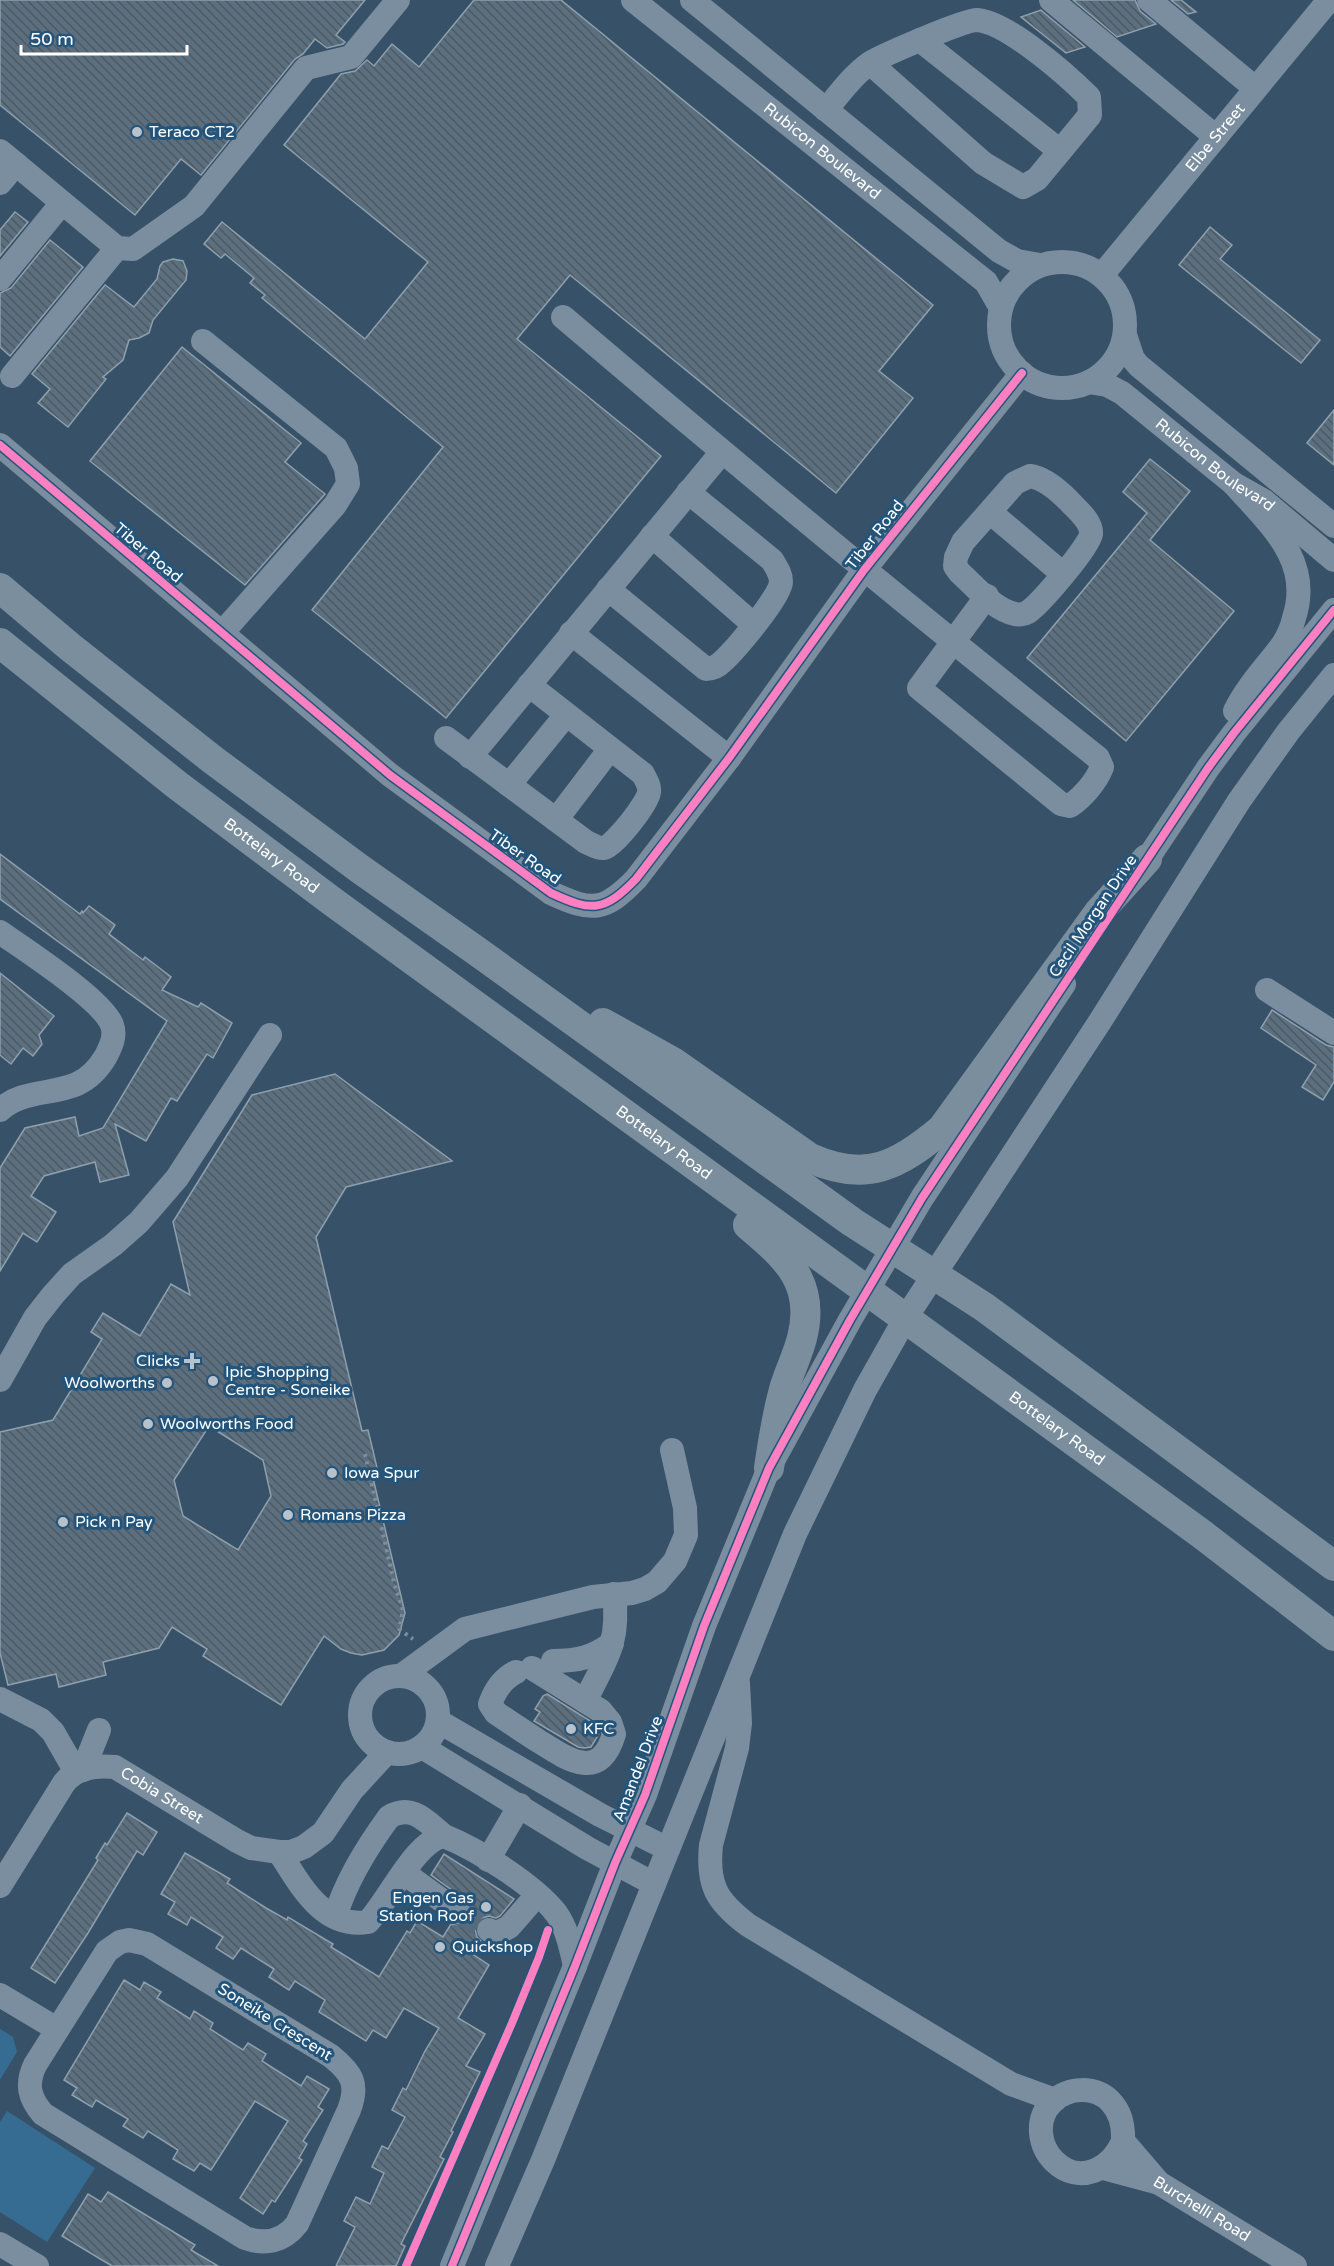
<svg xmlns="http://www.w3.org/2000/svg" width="1334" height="2266" font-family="'Varela Round',sans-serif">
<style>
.green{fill:#366b92}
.building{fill:url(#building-back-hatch);stroke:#8fa0ad;stroke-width:1.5;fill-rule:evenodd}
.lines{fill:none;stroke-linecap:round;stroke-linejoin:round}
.minor-tunnel{stroke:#556c7f;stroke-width:24;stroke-dasharray:24 12;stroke-linecap:butt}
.path{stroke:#7b8e9f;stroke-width:4;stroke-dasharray:3 4.5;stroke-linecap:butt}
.minor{stroke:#7b8e9f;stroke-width:24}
.major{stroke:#7a8e9e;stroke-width:30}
.cycleway-casing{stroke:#23557c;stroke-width:11}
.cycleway{stroke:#ff80c0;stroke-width:8}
.poi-dot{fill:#b9c2ca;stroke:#23557c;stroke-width:2}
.labels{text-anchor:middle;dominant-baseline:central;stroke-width:6;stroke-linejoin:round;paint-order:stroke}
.poi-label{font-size:16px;fill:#fff;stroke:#23557c;text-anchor:start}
.street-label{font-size:16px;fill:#fff;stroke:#23557c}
</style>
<defs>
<pattern id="building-back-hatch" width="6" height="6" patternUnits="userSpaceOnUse" patternTransform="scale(1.5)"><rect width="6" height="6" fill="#5a6f80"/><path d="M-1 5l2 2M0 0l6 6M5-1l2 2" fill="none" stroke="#51585e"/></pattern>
</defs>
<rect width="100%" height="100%" fill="#375268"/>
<g class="green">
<polygon points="0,2029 13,2037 17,2052 0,2080"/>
<polygon points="7,2111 95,2168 47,2242 0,2212 0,2122"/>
</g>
<g class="building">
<polygon points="0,0 365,0 336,35 345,42 343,44 327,48 315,39 303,54 295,59 201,175 181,159 135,215 0,105"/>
<polygon points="474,0 561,0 933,305 879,371 913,398 836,493 570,275 517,339 661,456 446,718 312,610 443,447 262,298 265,295 250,283 254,278 225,254 221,258 204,244 222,222 365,339 428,262 284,145 341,74 355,71 367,60 374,66 392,44 419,67"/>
<polygon points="1073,0 1135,0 1140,11 1156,24 1117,37"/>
<polygon points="1171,0 1181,0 1196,12 1188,14"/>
<polygon points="1041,10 1042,11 1085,47 1066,53 1021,17"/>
<polygon points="15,212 28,222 0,256 0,230"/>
<polygon points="1210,227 1232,245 1220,259 1320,340 1301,363 1179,265"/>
<polygon points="50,240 83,267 10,356 0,347 0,293 11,288"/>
<polygon points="173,259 183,261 187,271 186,280 153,320 149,333 139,338 129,340 123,360 103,377 106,379 68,427 38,403 50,389 32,374 105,285 134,307 157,279 160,266 163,262"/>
<polygon points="182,347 301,443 285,462 325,494 245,585 90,461"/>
<polygon points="1334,410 1334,465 1307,443"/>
<polygon points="1150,459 1190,491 1150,540 1234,611 1126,741 1027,658 1147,513 1123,492"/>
<polygon points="0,854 80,914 82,911 83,913 89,906 115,925 109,934 143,960 145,957 171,977 162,990 198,1007 201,1003 232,1023 213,1058 207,1054 177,1101 171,1098 146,1141 115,1124 129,1175 100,1182 95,1162 44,1176 31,1196 56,1212 37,1242 23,1233 0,1271 0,1168 25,1128 75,1117 79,1136 103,1128 167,1021 0,899"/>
<polygon points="0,973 54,1016 39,1035 42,1044 33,1056 23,1048 11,1064 0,1055"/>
<polygon points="1272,1010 1326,1045 1334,1047 1334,1082 1323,1100 1302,1087 1316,1065 1261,1028"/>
<path d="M 335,1074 L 452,1161 L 346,1187 L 316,1237 L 362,1431 L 368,1430 L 379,1476 L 373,1478 L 405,1613 L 399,1635 L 384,1650 L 362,1655 L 351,1653 L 341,1649 L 324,1636 L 281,1705 L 203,1656 L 207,1649 L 172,1627 L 159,1648 L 103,1662 L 106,1675 L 59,1687 L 56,1674 L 8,1685 L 0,1653 L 0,1432 L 53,1420 L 102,1339 L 91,1332 L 103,1313 L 140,1336 L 171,1284 L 190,1295 L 173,1222 L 252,1095 ZM 209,1426 L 263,1460 L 271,1496 L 238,1550 L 183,1516 L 174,1480 Z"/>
<polygon points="547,1694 592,1722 599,1734 591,1747 584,1748 578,1747 534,1721 540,1712 535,1709 543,1696"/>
<polygon points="127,1813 157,1832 143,1855 137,1851 88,1933 55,1983 31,1968 98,1860 96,1858 105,1843 107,1845"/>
<polygon points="185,1853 230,1879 227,1883 266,1908 287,1920 288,1917 333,1944 331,1947 379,1977 407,1931 410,1933 417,1921 443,1937 451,1924 463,1925 470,1920 472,1913 471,1906 467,1901 431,1875 444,1854 514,1899 500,1916 496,1918 489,1916 482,1918 478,1922 475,1929 477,1937 482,1942 474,1955 489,1965 458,2018 485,2034 466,2066 480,2072 451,2131 453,2132 440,2157 444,2159 401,2244 405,2246 396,2266 336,2266 355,2227 344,2221 356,2197 370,2204 384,2173 372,2167 382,2146 388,2149 405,2117 392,2110 403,2088 406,2090 425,2051 439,2028 404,2008 386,2038 373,2030 366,2041 319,2012 325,2000 295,1981 289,1990 269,1977 274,1969 241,1948 233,1959 216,1948 223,1937 191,1917 187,1925 168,1914 175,1902 161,1894"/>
<polygon points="124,1980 140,1990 144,1982 161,1992 157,1998 190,2019 194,2011 213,2023 210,2029 243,2050 248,2043 266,2054 262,2061 301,2086 307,2076 329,2089 318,2107 323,2110 303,2141 307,2144 299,2158 302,2160 275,2202 272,2200 263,2214 240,2198 288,2121 255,2101 211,2170 200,2163 194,2171 173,2159 178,2150 148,2131 143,2138 123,2126 128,2119 96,2100 92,2107 72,2095 77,2088 64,2080"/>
<polygon points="108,2192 195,2245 191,2250 218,2266 112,2266 62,2236 88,2194 101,2202"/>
</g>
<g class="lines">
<polyline class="minor-tunnel" points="458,1912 489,1930"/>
<polyline class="path" points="365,1454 394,1583 403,1610 399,1629 413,1639"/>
<g class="minor">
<path id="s1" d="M 633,0 L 986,282 L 1001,308"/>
<polyline points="692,0 999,251 1017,261 1040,265"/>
<polyline points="1051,0 1216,137"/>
<polyline points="1149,0 1255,88"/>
<polyline points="920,40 1060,151"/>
<path d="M 826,110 C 839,94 853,75 870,63 C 883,55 964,20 977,20 C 1007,22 1067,75 1089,97 L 1090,115 L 1037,179 L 1023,187 L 983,163 L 870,63"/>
<polyline points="0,151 117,248 133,249 194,206 306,68 351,57 398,0"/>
<polyline points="0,183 16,164"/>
<circle cx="1062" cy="325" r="63"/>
<path id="s2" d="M 1102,275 L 1329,0"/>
<polyline points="0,279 62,203"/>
<path d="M 563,317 C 739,467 917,614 1098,758 L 1102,767 C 1096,782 1083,797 1070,806 L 1061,804 L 919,688 L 987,596"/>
<polyline points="1125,335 1133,359 1139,366 1334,526"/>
<polyline points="203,341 336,448 346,468 348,484 335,505 222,633"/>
<polyline points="12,376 117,248"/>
<path id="s3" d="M 1089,382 L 1107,385 L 1122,393 L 1234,484 L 1264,501 L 1334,560"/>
<path d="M 0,445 L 390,775 L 551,893 C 592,912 604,912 636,879 L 729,758 L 864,570 L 1022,373"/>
<path d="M 1030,476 C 1044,478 1058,490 1068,500 C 1076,509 1092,521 1091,534 C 1089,547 1040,604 1028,612 C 1024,614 1019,615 1015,614 C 994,610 975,586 960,573 L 955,566 L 956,557 L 963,542 L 1015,483 Z"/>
<path d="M 1234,484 C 1269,524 1313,560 1294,618 C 1292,627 1288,636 1283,644 C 1267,666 1247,686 1235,711"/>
<polyline points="990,512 1063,574"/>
<polyline points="652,536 753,624"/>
<path d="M 608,589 L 706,669 C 713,669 718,666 723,661 C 735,650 781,596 781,582 C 781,573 776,567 772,560 L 688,492"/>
<polyline points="571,633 729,758"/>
<path d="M 446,738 L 586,842 C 591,844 598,849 604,848 C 615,845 648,803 649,792 C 650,786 646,780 643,774 L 529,685"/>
<polyline points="470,757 722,452"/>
<polyline points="509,785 566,715"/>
<polyline points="556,820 610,749"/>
<polyline points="1138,873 1208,768 1234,733 1334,610"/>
<path d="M 0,932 C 25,950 103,1000 112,1025 C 116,1036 111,1046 106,1056 C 99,1068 90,1078 77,1084 C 52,1095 21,1090 0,1110"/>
<polyline points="1267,990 1334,1033"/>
<polyline points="0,1380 35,1318 53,1295 72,1274 113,1245 139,1222 177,1178 270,1035"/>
<path d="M 553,1661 C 576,1661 593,1658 612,1643"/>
<path d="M 516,1672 C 502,1679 495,1690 490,1704 L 496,1713 C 511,1723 526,1733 540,1742 C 570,1761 600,1781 614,1734 L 610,1722 L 601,1711 L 532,1668"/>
<polyline points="401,1676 465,1629 593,1597 632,1593 645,1589 657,1582 675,1561 686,1535 685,1508 672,1450"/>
<circle cx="399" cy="1715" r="39"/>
<path d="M 738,1683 L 740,1723 L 737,1748 L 711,1845 C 707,1885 716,1901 748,1925 L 1011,2084 L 1055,2100"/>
<polyline points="0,1699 41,1720 53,1732 76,1772"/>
<path d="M 585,1701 C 606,1659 620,1643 614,1594"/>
<polyline points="438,1721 600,1815 668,1849"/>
<polyline points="422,1747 587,1848 654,1884"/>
<polyline points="83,1770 99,1730"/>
<path d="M 279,1852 C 300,1884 322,1929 368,1922 C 389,1900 415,1841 444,1836 C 477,1849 534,1885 556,1913 C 567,1928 571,1948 575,1966"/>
<polyline points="488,1860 520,1805"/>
<polyline points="404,1873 458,1912"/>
<path id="s4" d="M 0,1886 L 64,1783 C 76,1767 96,1765 115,1767 L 237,1841 L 251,1848 L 279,1852 L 291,1852 L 304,1847 L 323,1833 L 352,1790 L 387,1752"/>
<path d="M 335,1917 C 346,1881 367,1847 389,1817 C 412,1803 427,1822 444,1836"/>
<polyline points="489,1930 495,1934 509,1927 537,1895"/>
<path d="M 129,1940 L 147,1944 L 331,2056 C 352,2073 359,2084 349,2110 L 297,2224 C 283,2242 265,2245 245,2238 L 43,2114 C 29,2098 26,2084 35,2065 L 107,1951 L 120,1942 Z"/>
<polyline points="0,1995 57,2029"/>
<path id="s5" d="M 1123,2141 C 1112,2169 1079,2186 1054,2161 C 1046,2153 1042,2144 1041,2133 C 1037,2080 1126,2069 1123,2141 L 1159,2183 L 1295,2266"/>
<polyline points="1103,2168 1159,2183"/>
<polyline points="0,2244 37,2266"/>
<polyline points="452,2266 575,1966 615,1863 645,1795 704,1626 769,1468 850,1320 922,1198 1064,984"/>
<polyline points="497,2266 543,2160 795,1534 865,1390 905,1319 1099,1023 1239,801 1288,732 1334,675"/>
</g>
<g class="major">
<polyline points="0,588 70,647 213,760 360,869 478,952 852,1222 984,1307 1334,1566"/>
<path id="s6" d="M 0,643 L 177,785 L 333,902 L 1203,1535 L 1334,1636"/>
<path d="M 603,1023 L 673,1062 L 810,1158 C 866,1183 898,1166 942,1129 L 1099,912 L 1147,859"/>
<path d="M 748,1225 C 787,1258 816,1283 802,1338 C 798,1354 790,1370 785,1386 C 777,1413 773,1440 769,1468"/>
</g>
<defs>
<g id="cycleway">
<path d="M 0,445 L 390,775 L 551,893 C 592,912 604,912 636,879 L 729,758 L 864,570 L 1022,373"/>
<polyline points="406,2266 512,2023 539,1957 548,1930"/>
<polyline points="452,2266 575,1966 615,1863 645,1795 704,1626 769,1468 850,1320 922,1198 1208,768 1234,733 1334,610"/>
</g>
</defs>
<use href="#cycleway" class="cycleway-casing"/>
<use href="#cycleway" class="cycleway"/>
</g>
<g class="poi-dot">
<circle cx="137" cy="132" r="6"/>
<path d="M189 1352h6v6h6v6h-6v6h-6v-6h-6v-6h6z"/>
<circle cx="213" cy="1381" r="6"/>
<circle cx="167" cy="1383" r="6"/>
<circle cx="148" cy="1424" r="6"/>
<circle cx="332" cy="1473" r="6"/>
<circle cx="288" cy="1515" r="6"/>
<circle cx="63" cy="1522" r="6"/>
<circle cx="571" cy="1729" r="6"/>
<circle cx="486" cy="1907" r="6"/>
<circle cx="440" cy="1947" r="6"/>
</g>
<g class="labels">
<g class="poi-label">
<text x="149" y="132">Teraco CT2</text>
<text x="180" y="1361" text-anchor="end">Clicks</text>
<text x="225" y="1372">Ipic Shopping<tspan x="225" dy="18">Centre - Soneike</tspan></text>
<text x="155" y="1383" text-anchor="end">Woolworths</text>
<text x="160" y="1424">Woolworths Food</text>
<text x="344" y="1473">Iowa Spur</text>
<text x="300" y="1515">Romans Pizza</text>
<text x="75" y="1522">Pick n Pay</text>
<text x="583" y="1729">KFC</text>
<text x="474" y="1898" text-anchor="end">Engen Gas<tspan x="474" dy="18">Station Roof</tspan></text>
<text x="452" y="1947">Quickshop</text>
</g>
<g class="street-label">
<text stroke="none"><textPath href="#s2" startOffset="178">Elbe Street</textPath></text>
<text stroke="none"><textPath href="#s1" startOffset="242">Rubicon Boulevard</textPath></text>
<text stroke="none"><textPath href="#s3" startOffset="153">Rubicon Boulevard</textPath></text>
<text transform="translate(875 535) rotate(-52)">Tiber Road</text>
<text transform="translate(148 553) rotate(40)">Tiber Road</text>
<text stroke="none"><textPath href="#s6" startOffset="345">Bottelary Road</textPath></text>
<text transform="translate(525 857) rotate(35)">Tiber Road</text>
<text transform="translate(1093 916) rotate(-56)">Cecil Morgan Drive</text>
<text stroke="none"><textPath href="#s6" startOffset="831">Bottelary Road</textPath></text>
<text stroke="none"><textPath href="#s6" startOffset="1317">Bottelary Road</textPath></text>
<text transform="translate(638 1769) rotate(-69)">Amandel Drive</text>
<text stroke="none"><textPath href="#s4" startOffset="232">Cobia Street</textPath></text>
<text transform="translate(275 2022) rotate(32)">Soneike Crescent</text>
<text stroke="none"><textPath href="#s5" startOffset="364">Burchelli Road</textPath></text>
</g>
</g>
<path d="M21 45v9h166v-9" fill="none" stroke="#ffffff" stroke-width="3"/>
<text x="30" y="45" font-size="18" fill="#ffffff" stroke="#23557c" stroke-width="4.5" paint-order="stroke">50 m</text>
</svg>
